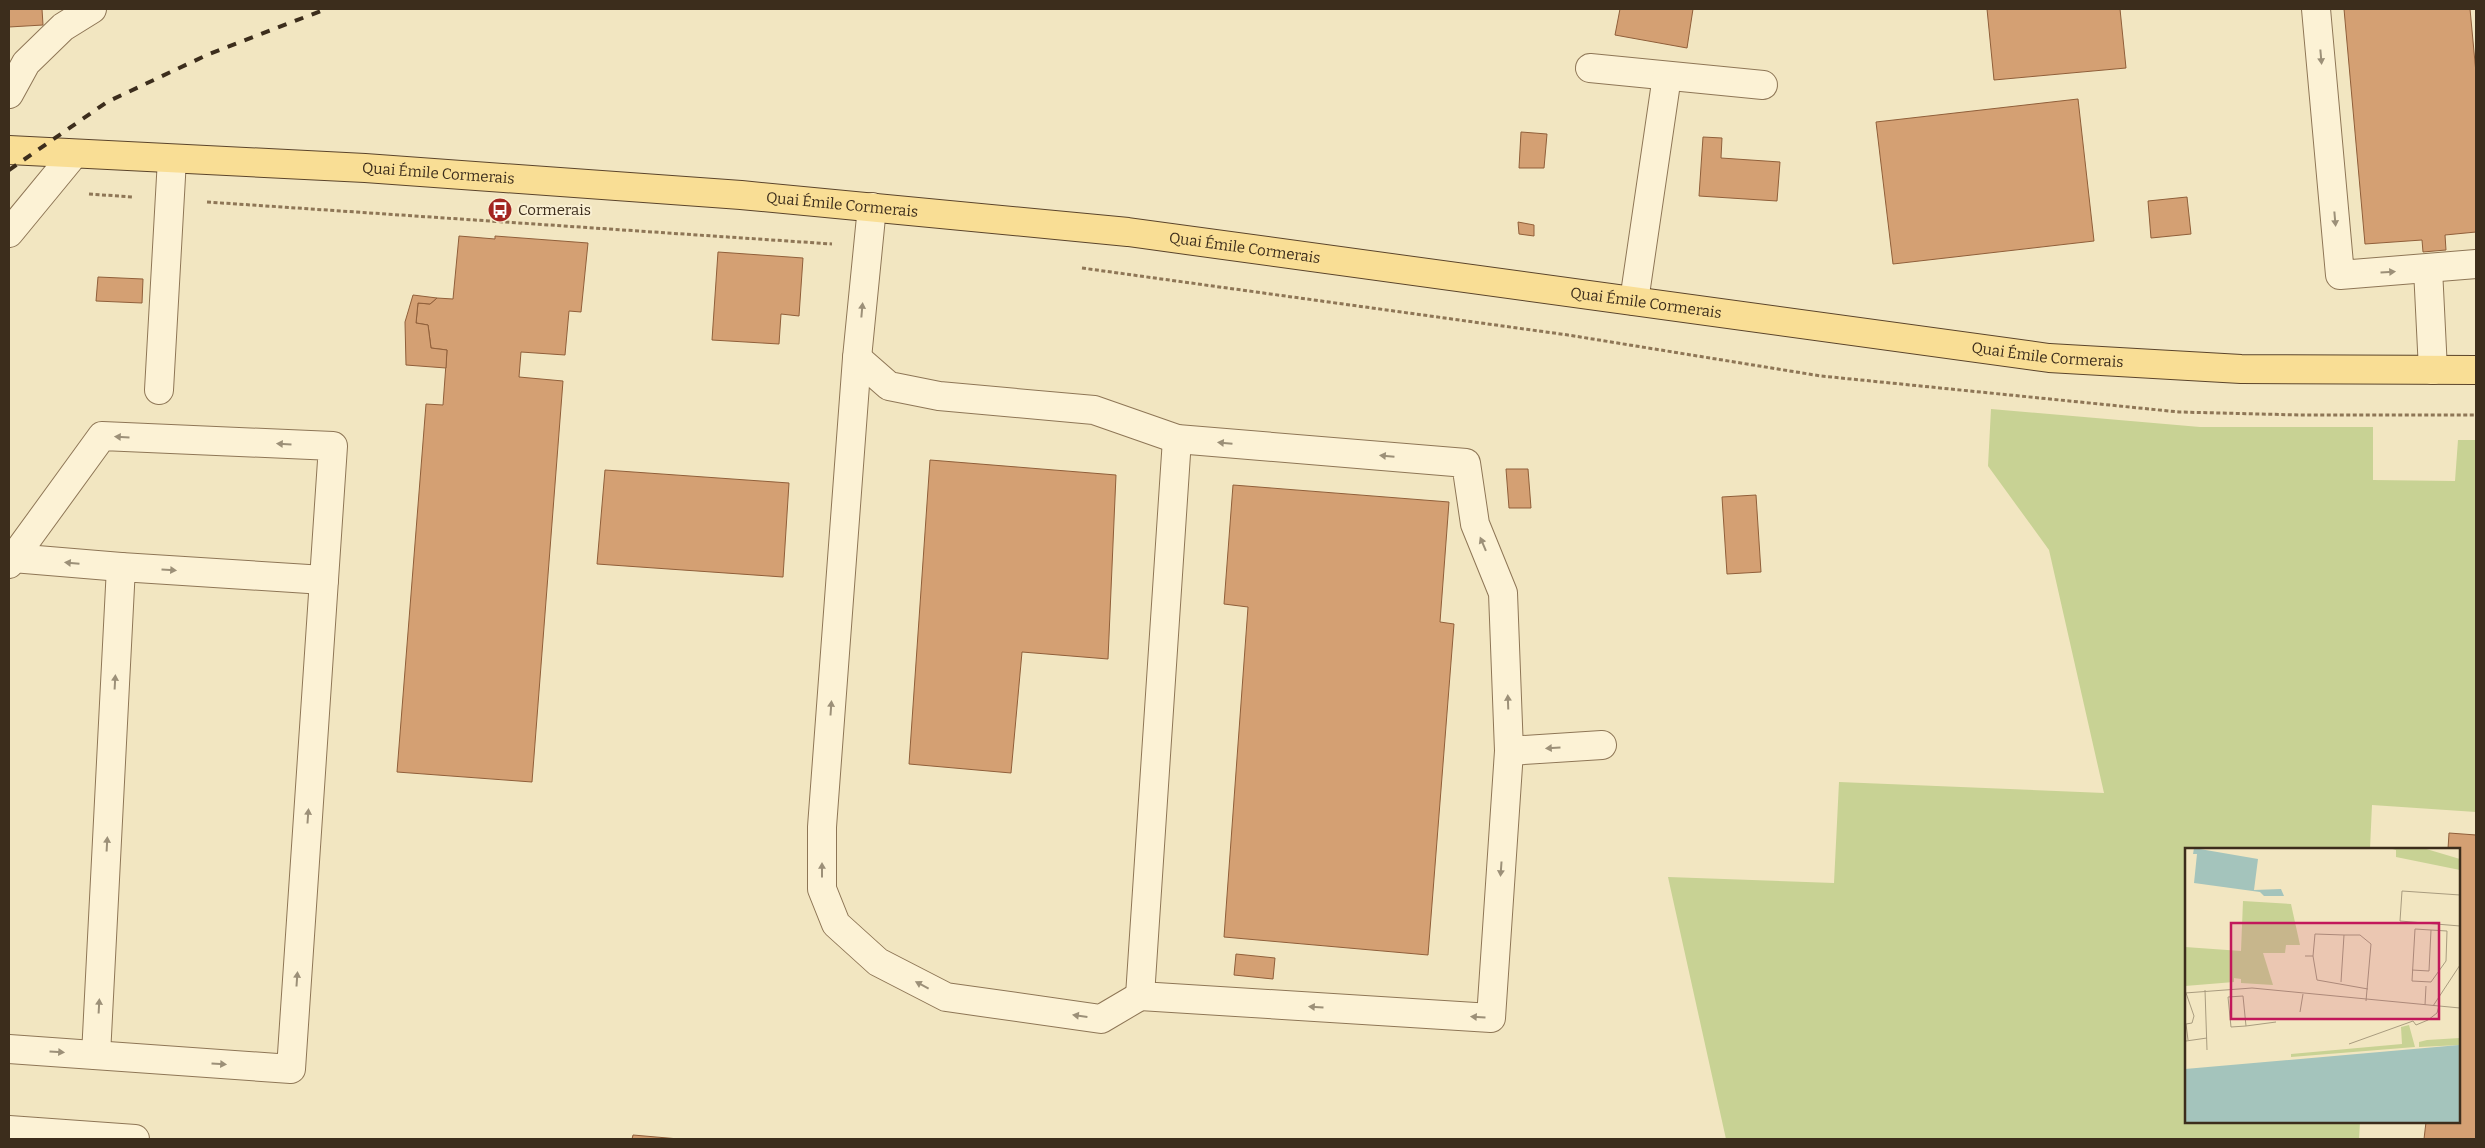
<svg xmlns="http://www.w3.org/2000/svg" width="2485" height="1148" font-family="Bitter,serif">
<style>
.green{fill:#c8d294}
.building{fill:#d4a073;stroke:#905f3a}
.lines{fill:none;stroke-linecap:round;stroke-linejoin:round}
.minor-casing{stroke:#8e7656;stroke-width:30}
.major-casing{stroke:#5b442b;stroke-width:30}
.path{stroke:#8e7656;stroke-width:3;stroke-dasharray:4 2.5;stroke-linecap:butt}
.minor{stroke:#fcf2d5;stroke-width:28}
.major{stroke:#f9de95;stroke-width:28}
.rail{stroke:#3c2d1c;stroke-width:4;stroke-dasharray:9 9;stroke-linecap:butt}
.oneway{fill:#9c9078}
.labels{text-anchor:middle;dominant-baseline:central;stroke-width:4;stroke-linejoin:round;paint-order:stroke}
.street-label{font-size:15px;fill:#3c2d1c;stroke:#f9efd2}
.poi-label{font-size:15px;fill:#3c2d1c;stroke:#f9efd2;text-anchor:start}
.inset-road{fill:none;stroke:#a99c7f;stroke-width:1}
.view{fill:#c2185b;fill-opacity:0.15;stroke:#c2185b;stroke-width:2.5}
.inset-edge{fill:none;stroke:#3c2d1c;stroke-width:2.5}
</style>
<rect width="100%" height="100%" fill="#f2e6c1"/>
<polygon class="green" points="1991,409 2200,427 2373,427 2373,480 2455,481 2458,440 2476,440 2476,812 2372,805 2370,849 2186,849 2186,1122 2360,1122 2359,1139 1726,1139 1668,877 1834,883 1839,782 2104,793 2049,550 1988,466"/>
<g class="building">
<polygon points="9,9 42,9 43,25 9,27"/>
<polygon points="1620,9 1693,9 1687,48 1615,35"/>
<polygon points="1987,9 2120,9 2126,68 1994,80"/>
<polygon points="2344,9 2470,9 2476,73 2476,232 2445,235 2446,250 2423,252 2422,240 2365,244"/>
<polygon points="2078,99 2094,241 1893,264 1876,122"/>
<polygon points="1521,132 1547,134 1544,168 1519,168"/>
<polygon points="1703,137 1722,138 1721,158 1780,162 1777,201 1699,196"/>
<polygon points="2187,197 2191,234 2151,238 2148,201"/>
<polygon points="1518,222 1534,225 1534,236 1519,234"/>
<polygon points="459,236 495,239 495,236 588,243 581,312 569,311 565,355 521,352 519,377 563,381 532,782 397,772 426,404 443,405 447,350 431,348 428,325 416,323 418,303 430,304 437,298 453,299"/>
<polygon points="718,252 803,258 799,316 781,314 779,344 712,340"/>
<polygon points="98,277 143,279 142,303 96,301"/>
<polygon points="413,295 437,298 430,304 418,303 416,323 428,325 431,348 447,350 446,368 406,365 405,322"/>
<polygon points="930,460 1116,475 1108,659 1022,652 1011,773 909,764"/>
<polygon points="1506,469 1528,469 1531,508 1509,508"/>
<polygon points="605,470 789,483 783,577 597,564"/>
<polygon points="1233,485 1449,502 1440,622 1454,624 1428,955 1224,937 1248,607 1224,604"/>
<polygon points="1756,495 1761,572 1727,574 1722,497"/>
<polygon points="2449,833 2476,835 2476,1139 2424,1139 2426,1122 2459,1122 2459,849 2448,849"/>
<polygon points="1236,954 1275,958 1273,979 1234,975"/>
<polygon points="633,1135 679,1139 632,1139"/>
</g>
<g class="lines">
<defs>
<g id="minor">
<polyline points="2316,9 2340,275 2476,264"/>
<polyline points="1590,68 1763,85"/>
<polyline points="9,94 26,63 63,27 92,9"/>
<polyline points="872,207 857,358 822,827 822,889 836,924 878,962 946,997 1101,1019 1140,996"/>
<polyline points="9,233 74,154"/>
<polyline points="2428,269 2433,370"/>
<polyline points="1634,301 1667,76"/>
<polyline points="857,358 889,386 939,396 1094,410 1177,439 1466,463 1475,524 1503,593 1509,751"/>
<polyline points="159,390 172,159"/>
<polyline points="1177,439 1140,996 1491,1018 1509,751 1602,745"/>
<polyline points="13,558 121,567"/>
<polyline points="9,564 102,436 333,446 291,1069 9,1049"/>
<polyline points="96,1055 121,567 324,580"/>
<polyline points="9,1130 135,1139"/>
</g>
<g id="major">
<path id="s1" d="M 9,150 L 365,168 L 741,195 L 1128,232 L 2049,358 L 2241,369 L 2476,370"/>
</g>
</defs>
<use href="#minor" class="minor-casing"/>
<use href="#major" class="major-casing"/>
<g class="path">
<polyline points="89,194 133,197"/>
<polyline points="207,202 832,244"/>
<polyline points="1082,268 1568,335 1821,376 2179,412 2300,415 2476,415"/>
</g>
<use href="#minor" class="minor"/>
<use href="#major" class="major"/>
<polyline class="rail" points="9,170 107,102 209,54 326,9"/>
</g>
<defs><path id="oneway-solid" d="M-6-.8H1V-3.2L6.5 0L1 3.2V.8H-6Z" transform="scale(1.25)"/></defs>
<g class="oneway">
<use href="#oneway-solid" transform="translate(2321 57) rotate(85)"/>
<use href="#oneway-solid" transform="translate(2335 219) rotate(85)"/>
<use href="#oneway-solid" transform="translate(2388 272) rotate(-4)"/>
<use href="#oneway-solid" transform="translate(862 310) rotate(-85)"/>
<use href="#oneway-solid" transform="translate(122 437) rotate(-177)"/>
<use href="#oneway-solid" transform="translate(1225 443) rotate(-175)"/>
<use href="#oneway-solid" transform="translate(284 444) rotate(-177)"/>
<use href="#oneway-solid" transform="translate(1387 456) rotate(-175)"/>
<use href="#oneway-solid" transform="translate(1483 544) rotate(-113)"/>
<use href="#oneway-solid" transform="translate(72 563) rotate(-175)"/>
<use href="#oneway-solid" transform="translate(169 570) rotate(4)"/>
<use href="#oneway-solid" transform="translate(115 682) rotate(-87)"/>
<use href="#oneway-solid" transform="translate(1508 702) rotate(-92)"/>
<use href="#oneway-solid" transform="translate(831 708) rotate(-86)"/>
<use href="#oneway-solid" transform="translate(1553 748) rotate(177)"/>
<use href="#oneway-solid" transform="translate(308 816) rotate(-86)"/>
<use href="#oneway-solid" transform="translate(107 844) rotate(-87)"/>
<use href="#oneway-solid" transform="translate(1501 869) rotate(94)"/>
<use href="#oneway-solid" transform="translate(822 870) rotate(-90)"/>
<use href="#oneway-solid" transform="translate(297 979) rotate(-86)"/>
<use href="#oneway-solid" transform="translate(922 985) rotate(-152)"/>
<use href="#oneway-solid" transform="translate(99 1006) rotate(-87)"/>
<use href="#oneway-solid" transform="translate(1316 1007) rotate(-176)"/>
<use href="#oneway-solid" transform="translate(1080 1016) rotate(-172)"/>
<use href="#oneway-solid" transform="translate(1478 1017) rotate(-176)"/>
<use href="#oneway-solid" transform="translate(57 1052) rotate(4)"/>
<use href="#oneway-solid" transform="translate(219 1064) rotate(4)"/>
</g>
<defs>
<symbol id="bus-disc" viewBox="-11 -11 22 22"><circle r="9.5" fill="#a32520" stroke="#f9efd2"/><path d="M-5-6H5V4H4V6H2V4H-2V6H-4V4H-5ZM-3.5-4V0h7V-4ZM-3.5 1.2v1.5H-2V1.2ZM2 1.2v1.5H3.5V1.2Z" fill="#fff"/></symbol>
</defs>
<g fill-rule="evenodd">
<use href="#bus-disc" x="486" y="196" width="28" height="28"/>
</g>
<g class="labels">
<g class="street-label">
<text stroke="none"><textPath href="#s1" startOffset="430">Quai Émile Cormerais</textPath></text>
<text stroke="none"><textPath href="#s1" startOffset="835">Quai Émile Cormerais</textPath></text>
<text stroke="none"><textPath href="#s1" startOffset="1240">Quai Émile Cormerais</textPath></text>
<text stroke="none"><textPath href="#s1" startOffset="1645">Quai Émile Cormerais</textPath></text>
<text stroke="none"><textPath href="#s1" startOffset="2050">Quai Émile Cormerais</textPath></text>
</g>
<g class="poi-label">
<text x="518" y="210">Cormerais</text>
</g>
</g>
<g transform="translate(2185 848)">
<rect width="275" height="275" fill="#f2e6c1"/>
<path d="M 204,0 L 238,0 L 275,11 L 275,22 L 211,9 L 211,2 ZM 58,53 L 106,56 L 115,97 L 101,97 L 100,105 L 78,105 L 88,137 L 56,135 L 56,131 L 49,130 L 49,134 L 0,138 L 0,99 L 56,103 ZM 224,177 L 230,199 L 106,209 L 106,206 L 217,196 L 216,179 ZM 275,190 L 275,197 L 234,199 L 234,194 L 242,192 Z" fill="#c8d294"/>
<path d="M 9,0 L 73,11 L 69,42 L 96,41 L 99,48 L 79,48 L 75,44 L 9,35 L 12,6 L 8,6 ZM 274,197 L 275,275 L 0,275 L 0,221 Z" fill="#a4c4bc"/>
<path class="inset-road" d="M 275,47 L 217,43 L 215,73 L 275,78M 230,81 L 262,83 L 261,113 L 246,134 L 227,133 ZM 159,87 L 175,87 L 186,96 L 181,153M 120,108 L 128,108 L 130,86 L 159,87 L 156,134M 128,108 L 132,132 L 183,141M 227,122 L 244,123 L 246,82M 20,142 L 22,202M 0,145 L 67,140 L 275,160M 1,145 L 9,168 L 7,175 L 1,176 L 3,192M 58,148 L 61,178 L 46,179 L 43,149 ZM 240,157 L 241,138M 248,158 L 275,117M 115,164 L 118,146M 61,178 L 91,174M 1,193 L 22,190M 164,196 L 228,173 L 231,177 L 243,172 L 252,165 L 254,158"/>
<path class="view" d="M 46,75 L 254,75 L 254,171 L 46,171 Z"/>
<rect width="275" height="275" class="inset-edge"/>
</g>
<rect width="2485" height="1148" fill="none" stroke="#3c2d1c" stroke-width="20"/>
</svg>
